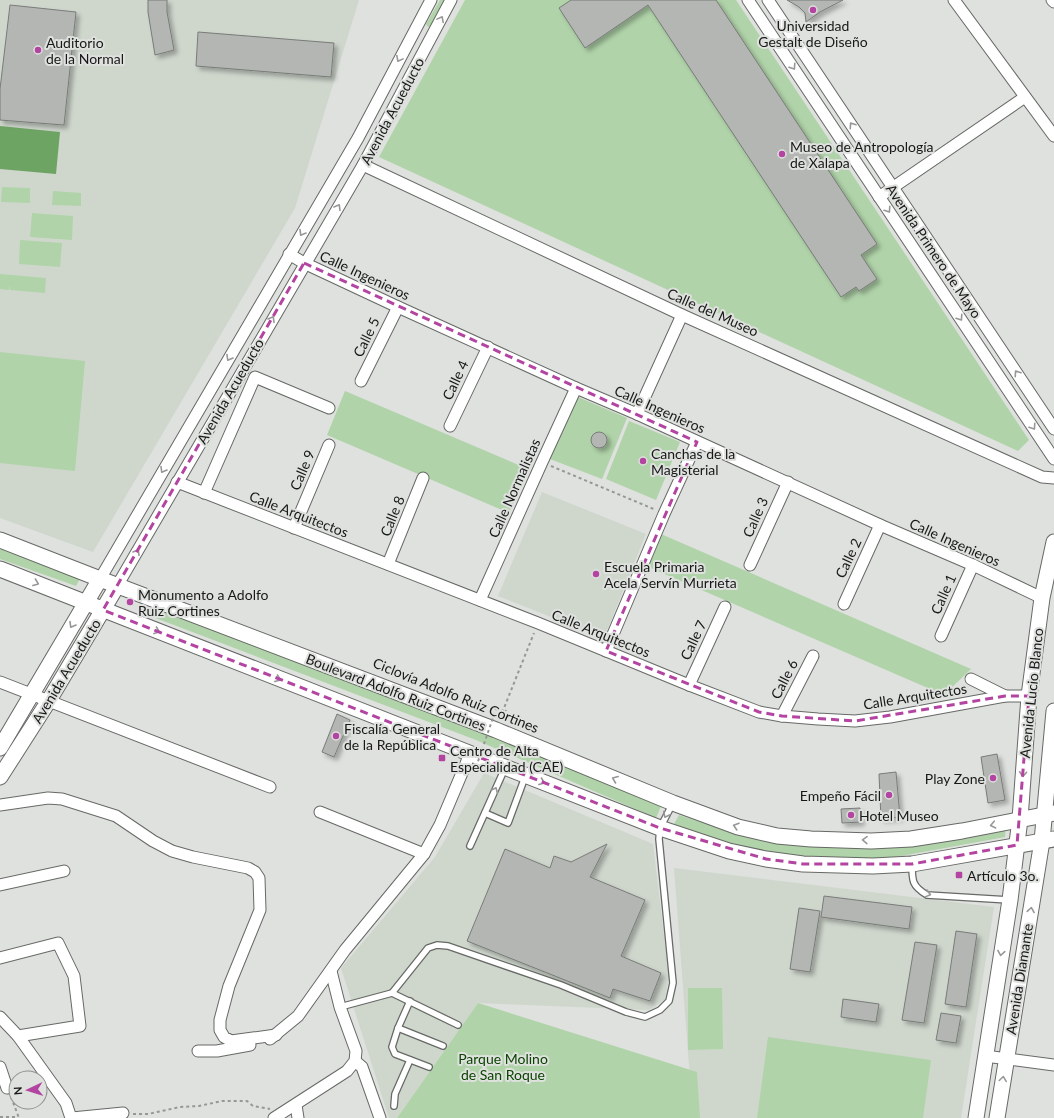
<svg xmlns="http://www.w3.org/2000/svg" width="1054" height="1118" font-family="Lato,sans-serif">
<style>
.built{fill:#cfd7cd}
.green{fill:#b0d3a9}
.water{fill:#6da463}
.building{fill:#b3b6b2;stroke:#797c79;filter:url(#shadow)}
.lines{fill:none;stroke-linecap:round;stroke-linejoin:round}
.lane-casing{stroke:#666965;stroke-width:8}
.street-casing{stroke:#666965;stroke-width:13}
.secondary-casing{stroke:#666965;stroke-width:17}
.path{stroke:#959895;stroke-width:2;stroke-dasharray:3 3;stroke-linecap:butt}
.lane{stroke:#fff;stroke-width:5.5}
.street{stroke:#fff;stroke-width:11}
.secondary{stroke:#fff;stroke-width:15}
.path-bridge{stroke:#959895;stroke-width:2;stroke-dasharray:3 3;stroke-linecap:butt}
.oneway{stroke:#979797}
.marked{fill:none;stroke:#b344a1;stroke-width:3;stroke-dasharray:8 5;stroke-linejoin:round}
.poi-dot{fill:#b344a1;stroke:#dee1dd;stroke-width:1.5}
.labels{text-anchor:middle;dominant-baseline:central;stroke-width:4;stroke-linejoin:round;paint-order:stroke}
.poi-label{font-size:14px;fill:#171817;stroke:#dee1dd;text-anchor:start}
.street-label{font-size:14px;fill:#171817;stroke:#dee1dd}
.park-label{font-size:14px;fill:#0a4400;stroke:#dee1dd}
</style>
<defs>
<filter id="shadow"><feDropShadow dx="3.5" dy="3.5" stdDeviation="2" flood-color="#0004"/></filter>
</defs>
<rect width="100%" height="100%" fill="#dee1dd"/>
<g class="built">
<polygon points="0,0 359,0 295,208 93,552 0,518"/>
<polygon points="542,492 646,534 604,638 498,596"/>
<polygon points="484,773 653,844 669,977 665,999 649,1010 478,1003 397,1118 389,1118 341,968 435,857"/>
<polygon points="674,868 994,907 961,1118 693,1118"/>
</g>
<g class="green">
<polygon points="440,0 445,0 431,26 428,27 426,24"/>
<polygon points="465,0 736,0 1029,440 1018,451 379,157"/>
<polygon points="2,187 30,188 30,203 1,202"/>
<polygon points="53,191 81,193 81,206 52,205"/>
<polygon points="32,213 73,216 72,240 30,237"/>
<polygon points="20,240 62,243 60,267 19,264"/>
<polygon points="0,274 46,278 45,293 10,290 10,285 9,290 0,289"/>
<polygon points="0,352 85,361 75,471 0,463"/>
<polygon points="345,391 528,469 509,513 327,435"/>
<polygon points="578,397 627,418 602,479 550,459"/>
<polygon points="629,421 680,442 656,500 606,479"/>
<polygon points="661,534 971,669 944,695 646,566"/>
<polygon points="0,542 83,573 76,586 0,559"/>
<polygon points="158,607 475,730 662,804 656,818 476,740 153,617"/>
<polygon points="679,815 743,836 808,845 1006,823 1005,837 874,861 805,859 737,848 674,824"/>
<polygon points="688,988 722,988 723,1049 688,1050"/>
<polygon points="478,1003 697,1072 700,1118 397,1118"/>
<polygon points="768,1037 931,1060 923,1118 757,1118"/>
</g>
<polygon class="water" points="0,126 60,132 56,174 0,169"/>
<g class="building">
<polygon points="148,0 167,0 167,12 174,50 155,55 148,12"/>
<polygon points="571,0 716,0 877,244 861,255 877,279 859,291 856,287 841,297 648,5 585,48 559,8"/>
<polygon points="787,0 843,0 820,12 806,22 805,13 799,7"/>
<polygon points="10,5 76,12 64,125 0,120 0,89"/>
<polygon points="198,32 334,43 331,77 196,66"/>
<circle cx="599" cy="440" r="8"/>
<polygon points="337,714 350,720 334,757 322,752"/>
<polygon points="997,754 1005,800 988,803 981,757"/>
<polygon points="896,772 900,817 881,819 879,774"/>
<polygon points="860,808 861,822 842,823 841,809"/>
<polygon points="607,844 590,877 645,900 621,956 661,973 650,1001 613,989 610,998 467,941 505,849 550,868 554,856 571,862"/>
<polygon points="824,896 912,907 909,929 821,917"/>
<polygon points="799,908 820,911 810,972 790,969"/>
<polygon points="956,931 977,934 966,1007 945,1004"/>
<polygon points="915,942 937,945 924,1023 902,1020"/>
<polygon points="843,999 879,1004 876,1022 841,1017"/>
<polygon points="941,1013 961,1016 956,1043 936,1040"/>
</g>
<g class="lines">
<defs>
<g id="lane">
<polyline points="485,813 508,823 525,777"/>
<polyline points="470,846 505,768"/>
<path d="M 912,864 C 912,881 912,886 927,895 L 1009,900"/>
<polyline points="392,993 458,1025"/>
<polyline points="410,1001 398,1028 392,1047 395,1054 429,1067"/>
<polyline points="340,1007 392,993 428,948 437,945 448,946 561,985 626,1012 645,1017 660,1010 669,1001 673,983 659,839 660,828 673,803"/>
<polyline points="398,1028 443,1046"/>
<polyline points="394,1106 395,1094 410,1060"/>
</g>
<g id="street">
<polyline points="748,0 1054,459"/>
<polyline points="768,0 1054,429"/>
<polyline points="954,0 1054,136"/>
<polyline points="1052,0 1054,2"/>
<polyline points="363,165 682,315 1042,477 1054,478"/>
<polyline points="879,197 1025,97"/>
<polyline points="289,254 304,263 398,307 576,388 637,414 880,525 973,565 1042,598"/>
<polyline points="361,381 398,307"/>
<polyline points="637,414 682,315"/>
<polyline points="450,426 488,347"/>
<polyline points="177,482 538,623 689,685 759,712 782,716 818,719 855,721 890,717 1005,696 1029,696"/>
<polyline points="204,493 255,377 329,408"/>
<polyline points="294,528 329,445"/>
<polyline points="388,564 423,478"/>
<polyline points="750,565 788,482"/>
<polyline points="100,579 358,138 431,0"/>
<polyline points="117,586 363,165 451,0"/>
<polyline points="480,600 542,462 576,388"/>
<polyline points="844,604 880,525"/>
<polyline points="941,636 973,565"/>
<polyline points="606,651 664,514 697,442"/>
<polyline points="971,679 1005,696"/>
<polyline points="0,682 270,787"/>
<polyline points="689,685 725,607"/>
<polyline points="782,716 813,656"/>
<polyline points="0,805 48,798 62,799 116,816 153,841 172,851 193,857 248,868 255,872 259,878 260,910 229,986 220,1020 220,1030 224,1037 231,1041 276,1035"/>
<polyline points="320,812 424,854"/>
<polyline points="0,885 64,871"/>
<polyline points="0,958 58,943 74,976 80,1026 18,1036"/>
<polyline points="0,1017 18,1036 66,1103 71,1118"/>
<polyline points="270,1039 298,1016 345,950 424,854 440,825 470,754"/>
<polyline points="198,1051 217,1051 250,1045"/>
<polyline points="985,1056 1054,1065"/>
<polyline points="355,1061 362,1067 380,1118"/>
<polyline points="0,1067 7,1088"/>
<polyline points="296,1105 298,1118"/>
<polyline points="72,1118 123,1113"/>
<polyline points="274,1118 347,1071 355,1061 356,1051 340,1007 331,971"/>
</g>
<g id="secondary">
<polyline points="0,540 100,579 496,730 673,803 738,827 777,836 811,839 871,841 911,839 962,831 1054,813"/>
<polyline points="0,569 660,828 729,851 766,859 803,864 873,866 912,864 1054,839"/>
<polyline points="0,748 100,579"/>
<polyline points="0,777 48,702 117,586"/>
<polyline points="976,1118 1010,900 1020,819 1029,696 1042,598 1054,542"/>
<polyline points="997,1118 1042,841 1054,711"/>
</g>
</defs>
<use href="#lane" class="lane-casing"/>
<use href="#street" class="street-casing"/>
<use href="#secondary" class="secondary-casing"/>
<g class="path">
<polyline points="551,466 656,510"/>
<polyline points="500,718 534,633"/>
<polyline points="11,1097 19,1118"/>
<polyline points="133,1114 148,1114 180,1107 199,1106 222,1101 247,1101 253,1106 270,1109"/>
<polyline points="0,1117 18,1117"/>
</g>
<use href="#lane" class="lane"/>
<use href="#street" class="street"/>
<use href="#secondary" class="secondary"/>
<polyline class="path-bridge" points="480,765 477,773 474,773 496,709 505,712 506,710"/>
</g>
<defs><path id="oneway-chevron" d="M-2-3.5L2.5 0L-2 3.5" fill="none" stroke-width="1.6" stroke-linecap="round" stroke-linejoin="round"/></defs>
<g class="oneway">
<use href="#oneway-chevron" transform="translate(441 19) rotate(-62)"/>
<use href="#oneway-chevron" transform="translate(399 59) rotate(118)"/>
<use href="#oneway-chevron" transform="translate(793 67) rotate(56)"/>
<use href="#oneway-chevron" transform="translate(852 125) rotate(-124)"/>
<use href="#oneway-chevron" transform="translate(338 207) rotate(-59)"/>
<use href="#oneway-chevron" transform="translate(888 210) rotate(56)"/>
<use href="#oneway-chevron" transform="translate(302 233) rotate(121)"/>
<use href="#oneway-chevron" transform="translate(960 318) rotate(56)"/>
<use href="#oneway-chevron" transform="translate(272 319) rotate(-60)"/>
<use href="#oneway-chevron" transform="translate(229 358) rotate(120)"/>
<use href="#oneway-chevron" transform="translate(1017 373) rotate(-124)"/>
<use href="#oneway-chevron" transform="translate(1033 427) rotate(56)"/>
<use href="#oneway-chevron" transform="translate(163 470) rotate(120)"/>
<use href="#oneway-chevron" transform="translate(137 552) rotate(-60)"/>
<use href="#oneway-chevron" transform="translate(36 583) rotate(21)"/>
<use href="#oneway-chevron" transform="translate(72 625) rotate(120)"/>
<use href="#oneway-chevron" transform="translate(157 631) rotate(22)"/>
<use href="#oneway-chevron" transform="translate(278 679) rotate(22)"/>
<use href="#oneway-chevron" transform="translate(1023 774) rotate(94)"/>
<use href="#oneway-chevron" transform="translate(615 779) rotate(-158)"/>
<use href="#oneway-chevron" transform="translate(542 782) rotate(21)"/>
<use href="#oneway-chevron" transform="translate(495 790) rotate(-66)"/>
<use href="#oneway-chevron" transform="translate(666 815) rotate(117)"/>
<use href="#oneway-chevron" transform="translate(993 825) rotate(168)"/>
<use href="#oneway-chevron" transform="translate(736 826) rotate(-162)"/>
<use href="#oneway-chevron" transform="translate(865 840) rotate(-179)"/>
<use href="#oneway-chevron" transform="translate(928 894) rotate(15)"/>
<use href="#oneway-chevron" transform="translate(1031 910) rotate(-81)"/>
<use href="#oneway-chevron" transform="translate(1001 953) rotate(99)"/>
<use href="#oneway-chevron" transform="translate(1003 1079) rotate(-82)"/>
</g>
<path class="marked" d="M 304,263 L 697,442 L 606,651 L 759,712 L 782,716 L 855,721 L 1005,696 L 1029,696 L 1017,845 L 912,864 L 803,864 L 766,859 L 660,828 L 103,610 Z"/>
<g class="poi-dot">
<circle cx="813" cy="10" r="4"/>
<circle cx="38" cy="50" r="4"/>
<circle cx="782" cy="154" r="4"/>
<circle cx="643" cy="461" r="4"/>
<circle cx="596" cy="574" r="4"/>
<circle cx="130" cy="602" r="4"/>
<circle cx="336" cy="736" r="4"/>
<rect x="438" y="754" width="8" height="8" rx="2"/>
<circle cx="993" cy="778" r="4"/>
<circle cx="889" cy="795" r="4"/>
<circle cx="851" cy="815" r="4"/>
<rect x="955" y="871" width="8" height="8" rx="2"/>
</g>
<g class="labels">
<g class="poi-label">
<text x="813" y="25" text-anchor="middle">Universidad<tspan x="813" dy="16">Gestalt de Diseño</tspan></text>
<text x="46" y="42">Auditorio<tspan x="46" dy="16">de la Normal</tspan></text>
<text x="790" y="146">Museo de Antropología<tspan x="790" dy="16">de Xalapa</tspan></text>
<text x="651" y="453">Canchas de la<tspan x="651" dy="16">Magisterial</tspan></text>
<text x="604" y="566">Escuela Primaria<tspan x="604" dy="16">Acela Servín Murrieta</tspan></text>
<text x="138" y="594">Monumento a Adolfo<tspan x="138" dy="16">Ruiz Cortines</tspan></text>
<text x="344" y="728">Fiscalía General<tspan x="344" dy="16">de la República</tspan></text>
<text x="450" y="750">Centro de Alta<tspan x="450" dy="16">Especialidad (CAE)</tspan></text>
<text x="985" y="778" text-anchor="end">Play Zone</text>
<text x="881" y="795" text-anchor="end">Empeño Fácil</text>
<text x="859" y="815">Hotel Museo</text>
<text x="967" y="875">Artículo 3o.</text>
</g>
<g class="street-label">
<text transform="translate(392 111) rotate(-62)">Avenida Acueducto</text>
<text transform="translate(934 251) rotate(56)">Avenida Primero de Mayo</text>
<text transform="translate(365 275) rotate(25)">Calle Ingenieros</text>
<text transform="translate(713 312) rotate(24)">Calle del Museo</text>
<text transform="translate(366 337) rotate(-64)">Calle 5</text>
<text transform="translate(455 380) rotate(-65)">Calle 4</text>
<text transform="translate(230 391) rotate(-60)">Avenida Acueducto</text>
<text transform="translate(660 409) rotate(24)">Calle Ingenieros</text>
<text transform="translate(302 470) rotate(-67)">Calle 9</text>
<text transform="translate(514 488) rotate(-66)">Calle Normalistas</text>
<text transform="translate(299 514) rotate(21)">Calle Arquitectos</text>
<text transform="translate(392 516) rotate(-68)">Calle 8</text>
<text transform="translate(755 517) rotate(-66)">Calle 3</text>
<text transform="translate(955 542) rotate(24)">Calle Ingenieros</text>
<text transform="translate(848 558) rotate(-65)">Calle 2</text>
<text transform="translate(943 594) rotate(-66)">Calle 1</text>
<text transform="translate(601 633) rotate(22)">Calle Arquitectos</text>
<text transform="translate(693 640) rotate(-65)">Calle 7</text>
<text transform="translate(66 671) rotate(-59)">Avenida Acueducto</text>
<text transform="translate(784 679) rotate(-63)">Calle 6</text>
<text transform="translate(396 692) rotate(21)">Boulevard Adolfo Ruiz Cortines</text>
<text transform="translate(1031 693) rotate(-84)">Avenida Lucio Blanco</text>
<text transform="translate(456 695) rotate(22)">Ciclovía Adolfo Ruiz Cortines</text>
<text transform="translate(915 696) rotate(-9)">Calle Arquitectos</text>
<text transform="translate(1019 979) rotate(-81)">Avenida Diamante</text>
</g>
<g class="park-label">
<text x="503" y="1058">Parque Molino<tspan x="503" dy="16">de San Roque</tspan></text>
</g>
</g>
<g transform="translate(28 1090) rotate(266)"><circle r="19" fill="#dee1dd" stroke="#8e918e"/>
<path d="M0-3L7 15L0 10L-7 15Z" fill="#b344a1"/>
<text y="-6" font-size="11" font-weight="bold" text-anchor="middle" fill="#171817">N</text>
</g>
</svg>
